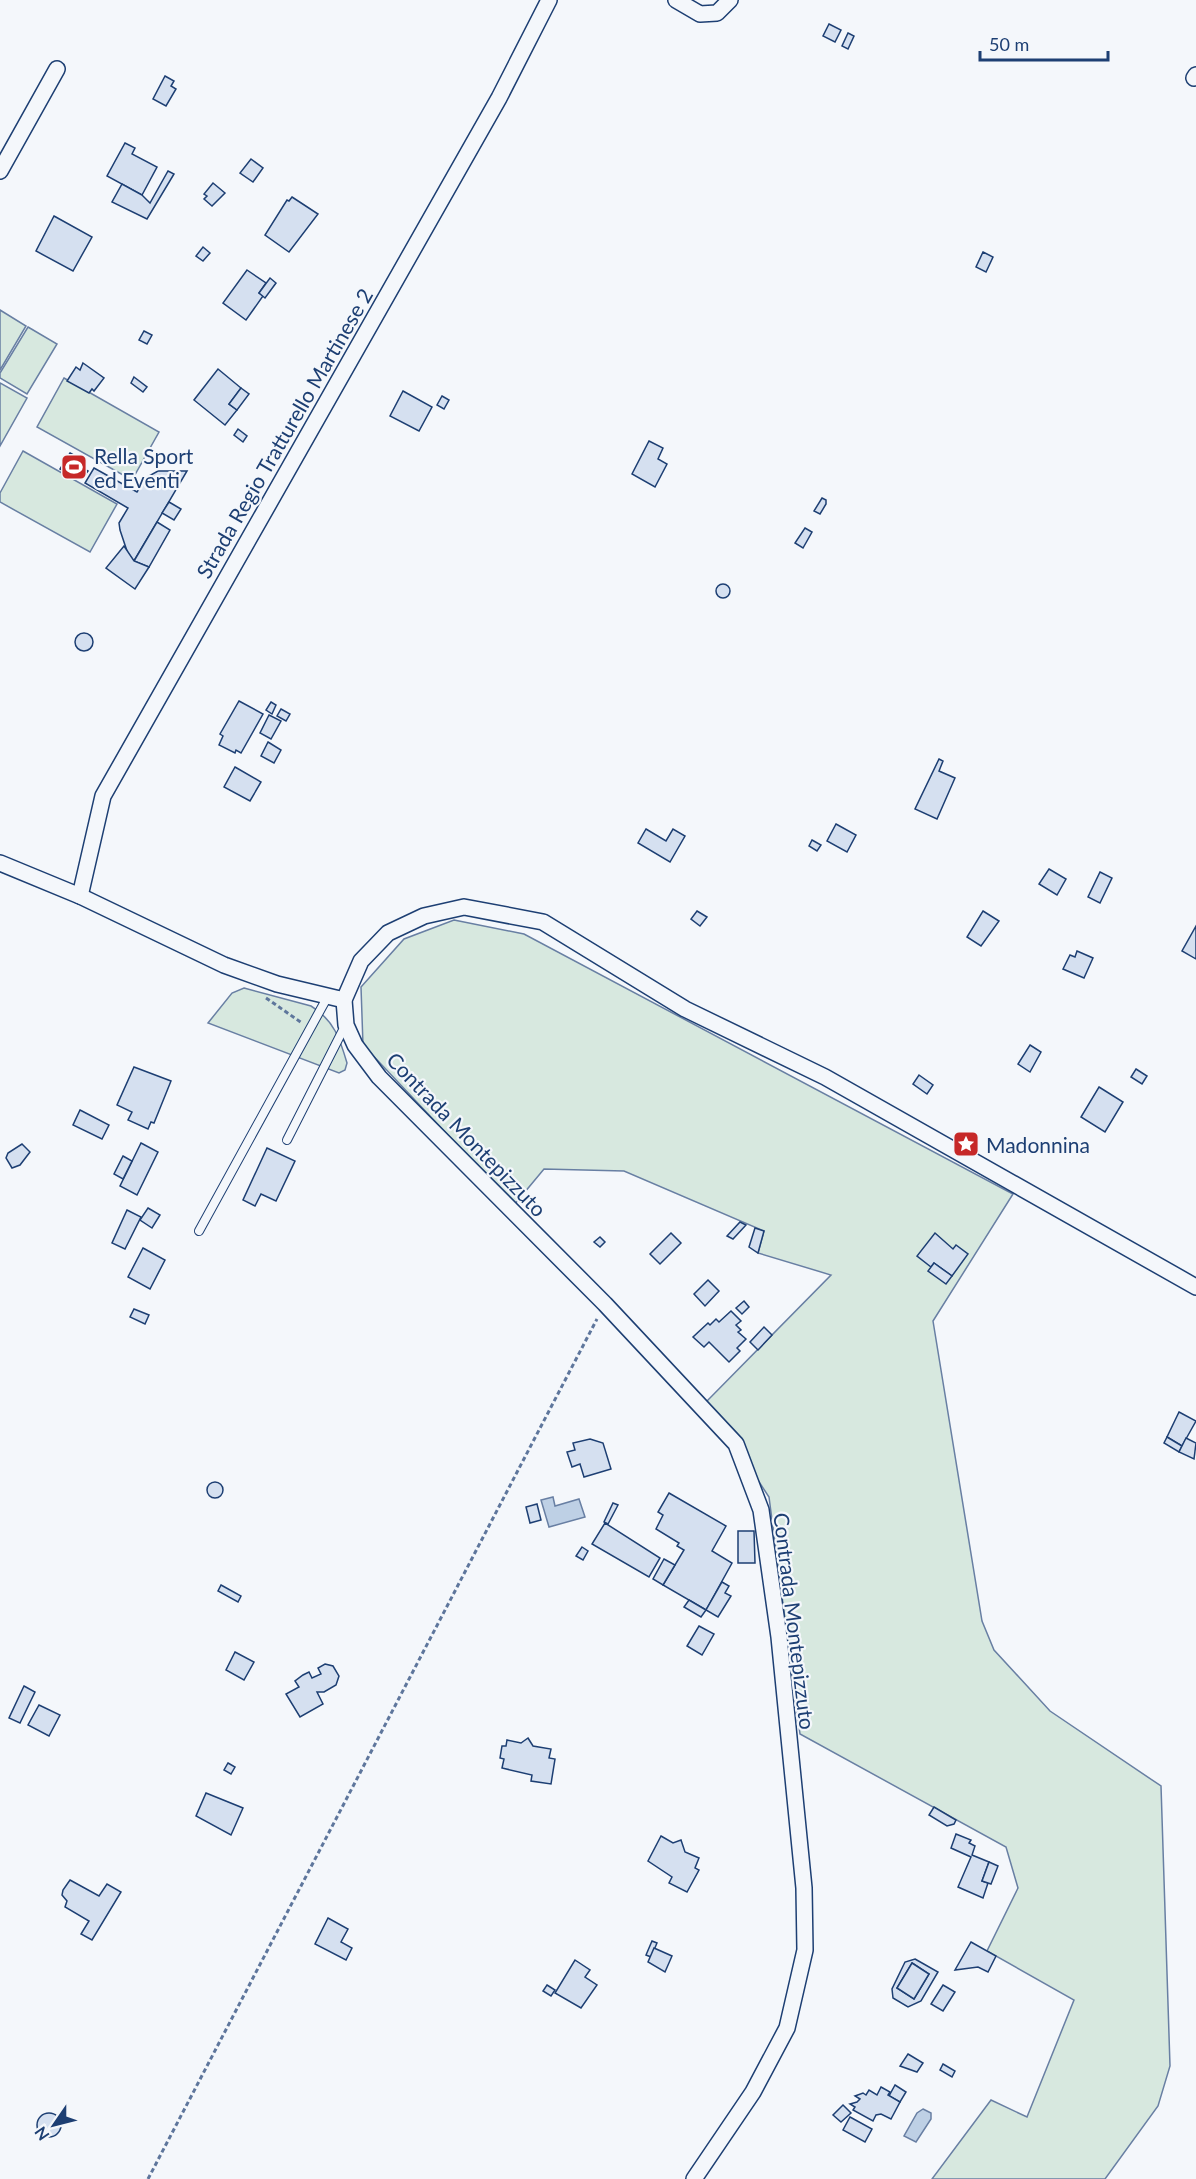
<svg xmlns="http://www.w3.org/2000/svg" width="1196" height="2179" font-family="Lato,sans-serif">
<style>
.green{fill:#d7e8df;stroke:#687fa3;stroke-width:1.5}
.water{fill:#bed0e5;stroke:#687fa3;stroke-width:1.5}
.building{fill:#d5e0f0;stroke:#1d3f73;stroke-width:1.5;fill-rule:evenodd}
.lines{fill:none;stroke-linecap:round;stroke-linejoin:round}
.lane-casing{stroke:#1d3f73;stroke-width:10}
.street-casing{stroke:#1d3f73;stroke-width:18}
.path{stroke:#5e769c;stroke-width:3;stroke-dasharray:4.5 3;stroke-linecap:butt}
.lane{stroke:#f4f7fb;stroke-width:8}
.street{stroke:#f4f7fb;stroke-width:15}
.labels{text-anchor:middle;dominant-baseline:central;stroke-width:4.5;stroke-linejoin:round;paint-order:stroke}
.street-label{font-size:21px;fill:#1d3f73;stroke:#f4f7fb}
.poi-label{font-size:21px;fill:#1d3f73;stroke:#f4f7fb;text-anchor:start}
</style>
<rect width="100%" height="100%" fill="#f4f7fb"/>
<g class="green">
<polygon points="0,310 26,326 0,370"/>
<polygon points="28,327 57,344 27,394 0,378 0,373"/>
<polygon points="64,378 159,432 132,480 37,427"/>
<polygon points="0,383 27,398 0,446"/>
<polygon points="23,451 117,504 90,552 0,502 0,493"/>
<polygon points="454,920 524,934 1013,1194 933,1321 982,1621 994,1650 1050,1711 1161,1786 1170,2066 1158,2106 1105,2179 932,2179 991,2100 1027,2117 1074,2000 987,1951 1018,1888 1006,1847 800,1734 769,1497 706,1402 831,1275 758,1253 764,1231 624,1171 544,1169 514,1205 363,1045 361,987 404,939"/>
<path d="M 244,988 L 311,1006 C 334,1020 340,1039 347,1063 L 345,1070 L 339,1073 L 208,1023 L 232,993 Z"/>
</g>
<g class="water">
<polygon points="553,1497 555,1506 579,1499 585,1517 549,1527 541,1500"/>
<polygon points="923,2109 931,2113 931,2119 916,2142 904,2136 917,2113"/>
</g>
<g class="building">
<polygon points="829,24 841,30 835,42 823,36"/>
<polygon points="848,33 854,36 848,49 842,46"/>
<polygon points="165,76 174,81 171,86 176,89 166,106 153,99"/>
<polygon points="125,143 135,148 132,154 157,167 142,195 107,176"/>
<polygon points="251,159 263,168 253,182 240,173"/>
<polygon points="168,171 174,174 147,219 112,202 122,184 142,195 150,203"/>
<polygon points="213,183 225,193 212,206 204,199 207,196 204,194"/>
<polygon points="292,197 318,214 289,252 265,235 287,200 289,201"/>
<polygon points="54,216 92,237 73,271 36,251"/>
<polygon points="203,247 210,253 203,261 196,256"/>
<polygon points="983,252 993,257 986,272 976,267"/>
<polygon points="247,270 266,283 259,293 263,296 246,320 223,303"/>
<polygon points="270,278 276,283 265,298 259,293"/>
<polygon points="144,331 152,335 147,344 139,340"/>
<polygon points="83,363 104,378 94,391 92,389 89,393 67,381 76,367 80,370"/>
<polygon points="218,369 241,388 229,404 237,410 225,425 194,400"/>
<polygon points="134,377 147,387 143,392 131,383"/>
<polygon points="241,388 249,394 237,410 229,404"/>
<polygon points="403,391 432,407 419,431 390,416"/>
<polygon points="442,396 449,400 444,409 437,405"/>
<polygon points="238,429 247,436 243,442 234,435"/>
<polygon points="649,441 663,448 658,459 667,464 655,487 632,474"/>
<polygon points="70,453 86,462 82,468 88,471 84,476 79,473 76,478 60,469"/>
<polygon points="94,468 137,492 147,477 158,471 187,471 134,561 128,554 120,530 119,523 128,508 85,483"/>
<polygon points="822,498 826,500 826,504 820,514 814,511"/>
<polygon points="169,502 181,509 174,520 162,513"/>
<polygon points="157,522 170,530 149,567 134,561"/>
<polygon points="805,528 812,532 803,548 795,543"/>
<polygon points="124,546 134,561 149,567 135,589 106,568"/>
<circle cx="723" cy="591" r="7"/>
<circle cx="84" cy="642" r="9"/>
<polygon points="239,701 263,714 241,753 236,750 235,753 219,745 223,736 220,734"/>
<polygon points="271,702 276,705 272,714 266,710"/>
<polygon points="281,709 290,714 286,721 277,716"/>
<polygon points="269,715 281,721 271,739 260,733"/>
<polygon points="268,742 281,750 274,763 261,756"/>
<polygon points="939,759 943,761 939,771 955,778 937,819 915,809"/>
<polygon points="235,767 261,782 250,801 224,787"/>
<polygon points="836,824 856,835 847,852 827,841"/>
<polygon points="646,829 666,841 673,829 685,836 670,862 638,843"/>
<polygon points="812,840 821,845 817,851 809,846"/>
<polygon points="1049,869 1066,879 1057,895 1039,884"/>
<polygon points="1100,872 1112,878 1100,903 1088,897"/>
<polygon points="697,911 707,917 700,926 691,919"/>
<polygon points="983,911 999,921 981,946 967,937"/>
<polygon points="1196,926 1196,959 1182,951"/>
<polygon points="1077,951 1093,958 1084,978 1063,969 1070,955 1075,957"/>
<polygon points="1030,1045 1041,1052 1030,1072 1018,1064"/>
<polygon points="134,1067 171,1081 154,1123 151,1122 148,1129 128,1120 132,1112 117,1105"/>
<polygon points="1136,1069 1147,1076 1142,1084 1131,1077"/>
<polygon points="919,1075 933,1085 927,1094 913,1084"/>
<polygon points="1099,1087 1123,1102 1105,1132 1081,1117"/>
<polygon points="80,1110 109,1125 102,1139 73,1125"/>
<polygon points="141,1143 158,1152 137,1195 120,1186"/>
<polygon points="22,1144 30,1152 20,1165 12,1168 6,1158 8,1153"/>
<polygon points="267,1148 295,1161 276,1201 261,1194 255,1206 243,1200"/>
<polygon points="123,1156 132,1161 123,1179 114,1174"/>
<polygon points="148,1208 160,1215 152,1228 140,1220"/>
<polygon points="127,1210 141,1217 125,1249 112,1243"/>
<polygon points="740,1222 746,1225 733,1239 727,1236"/>
<polygon points="755,1228 764,1231 758,1253 749,1247"/>
<polygon points="671,1233 681,1243 660,1264 650,1254"/>
<polygon points="935,1233 953,1249 956,1245 968,1254 952,1276 934,1263 931,1267 917,1256"/>
<polygon points="600,1237 605,1242 600,1247 594,1242"/>
<polygon points="143,1248 165,1260 150,1289 128,1277"/>
<polygon points="934,1263 952,1276 946,1284 928,1271"/>
<polygon points="708,1280 719,1291 705,1306 694,1294"/>
<polygon points="744,1301 749,1307 742,1314 736,1308"/>
<polygon points="134,1309 149,1315 145,1324 130,1317"/>
<polygon points="731,1311 741,1321 736,1325 741,1330 738,1332 746,1339 737,1348 740,1351 729,1362 709,1342 704,1347 693,1337 708,1323 710,1325 716,1319 719,1322"/>
<polygon points="764,1327 772,1335 758,1350 750,1342"/>
<polygon points="1179,1412 1196,1421 1182,1446 1167,1437"/>
<polygon points="1167,1437 1182,1446 1179,1452 1164,1443"/>
<polygon points="1186,1438 1196,1443 1194,1459 1179,1452"/>
<polygon points="590,1439 603,1443 611,1469 584,1477 580,1464 572,1467 567,1452 575,1450 573,1443"/>
<circle cx="215" cy="1490" r="8"/>
<polygon points="669,1493 726,1526 712,1551 732,1563 706,1610 663,1585 684,1550 677,1546 679,1543 656,1529 663,1515 658,1512"/>
<polygon points="613,1503 618,1505 608,1524 604,1522"/>
<polygon points="537,1504 541,1520 530,1523 526,1507"/>
<polygon points="605,1523 660,1558 649,1577 592,1544"/>
<polygon points="738,1531 754,1531 755,1563 738,1563"/>
<polygon points="582,1547 588,1551 583,1560 576,1556"/>
<polygon points="664,1559 675,1565 663,1585 653,1579"/>
<polygon points="722,1582 729,1586 725,1593 731,1596 718,1617 706,1610"/>
<polygon points="221,1585 241,1596 238,1602 218,1591"/>
<polygon points="689,1600 706,1610 701,1617 684,1607"/>
<polygon points="699,1626 714,1634 702,1655 687,1646"/>
<polygon points="235,1652 254,1662 244,1680 226,1670"/>
<polygon points="325,1664 333,1666 339,1676 336,1685 324,1692 317,1692 323,1704 300,1717 286,1694 299,1687 295,1681 303,1675 309,1672 312,1678 321,1674 318,1668"/>
<polygon points="24,1686 35,1692 20,1723 9,1718"/>
<polygon points="39,1705 60,1715 49,1736 28,1725"/>
<polygon points="528,1738 533,1746 551,1749 549,1758 555,1759 551,1784 531,1781 532,1775 502,1768 504,1759 500,1758 502,1746 506,1746 507,1740 521,1743"/>
<polygon points="228,1763 235,1767 231,1774 224,1770"/>
<polygon points="206,1793 243,1808 231,1835 196,1816"/>
<polygon points="934,1807 956,1820 954,1824 947,1826 929,1815"/>
<polygon points="956,1834 971,1840 969,1843 975,1846 972,1855 989,1862 982,1881 988,1883 983,1898 958,1887 971,1857 951,1848"/>
<polygon points="661,1836 673,1843 681,1840 685,1852 699,1858 695,1868 699,1870 687,1892 669,1883 672,1877 648,1861"/>
<polygon points="989,1862 998,1866 991,1884 982,1881"/>
<polygon points="70,1880 99,1896 107,1884 121,1892 92,1940 81,1934 89,1921 65,1907 67,1901 62,1895 63,1890"/>
<polygon points="328,1918 348,1929 341,1942 352,1948 346,1960 315,1944"/>
<polygon points="652,1941 657,1943 651,1957 646,1955"/>
<polygon points="971,1942 996,1956 988,1972 978,1967 955,1970"/>
<polygon points="654,1948 672,1956 665,1972 648,1962"/>
<path d="M 915,1959 L 938,1972 L 921,2001 L 908,2007 L 893,1998 L 892,1989 L 905,1962 ZM 912,1963 L 929,1974 L 914,1999 L 897,1988 Z"/>
<polygon points="575,1960 590,1970 585,1977 597,1985 581,2008 555,1993"/>
<polygon points="912,1963 929,1974 914,1999 897,1988"/>
<polygon points="547,1985 555,1990 551,1996 543,1991"/>
<polygon points="943,1985 955,1992 943,2011 931,2004"/>
<polygon points="908,2054 923,2063 917,2072 900,2066"/>
<polygon points="943,2064 955,2071 952,2077 940,2070"/>
<polygon points="895,2085 906,2092 900,2102 889,2096"/>
<polygon points="881,2087 890,2092 888,2095 900,2102 891,2119 881,2114 876,2115 873,2121 853,2110 855,2107 850,2104 857,2102 860,2099 855,2096 863,2093 866,2095 869,2090 877,2095"/>
<polygon points="843,2105 851,2113 841,2122 833,2115"/>
<circle cx="49" cy="2125" r="12"/>
<polygon points="850,2117 872,2129 865,2142 843,2130"/>
</g>
<g class="lines">
<defs>
<g id="lane">
<polyline points="287,1140 345,1026"/>
<polyline points="199,1231 328,996"/>
</g>
<g id="street">
<polyline points="676,0 700,14 717,13 730,0"/>
<polyline points="1194,78 1196,75"/>
<polyline points="0,171 57,69"/>
<polyline points="0,863 80,896 224,965 277,984 344,1000"/>
<polyline points="80,896 103,796 499,98 549,0"/>
<polyline points="694,2179 753,2092 787,2028 805,1950 804,1888 779,1637 761,1510 736,1444 605,1304 379,1077 355,1045 346,1025 344,1000 361,961 388,933 424,916 464,907 543,922 685,1009 825,1077 1196,1287"/>
</g>
</defs>
<use href="#lane" class="lane-casing"/>
<use href="#street" class="street-casing"/>
<g class="path">
<polyline points="266,998 302,1023"/>
<polyline points="148,2179 597,1319"/>
</g>
<use href="#lane" class="lane"/>
<use href="#street" class="street"/>
</g>
<defs>
<symbol id="stadium-square" viewBox="-11 -11 22 22"><rect x="-9" y="-9" width="18" height="18" rx="4" fill="#c62828" stroke="#f4f7fb"/><path d="M0-5a6.5 5 0 1 0 0 10a6.5 5 0 1 0 0-10ZM-3.5-1.8h7v3.6h-7Z" fill="#fff"/></symbol>
<symbol id="sight-square" viewBox="-11 -11 22 22"><rect x="-9" y="-9" width="18" height="18" rx="4" fill="#c62828" stroke="#f4f7fb"/><path d="M0-6L1.8-2.2L6-1.7L2.9 1.2L3.7 5.4L0 3.3L-3.7 5.4L-2.9 1.2L-6-1.7L-1.8-2.2Z" fill="#fff"/></symbol>
</defs>
<g fill-rule="evenodd">
<use href="#stadium-square" x="59" y="452" width="30" height="30"/>
<use href="#sight-square" x="951" y="1129" width="30" height="30"/>
</g>
<g class="labels">
<g class="street-label">
<text transform="translate(284 433) rotate(-60)">Strada Regio Tratturello Martinese 2</text>
<text transform="translate(467 1134) rotate(46)">Contrada Montepizzuto</text>
<text transform="translate(795 1621) rotate(83)">Contrada Montepizzuto</text>
</g>
<g class="poi-label">
<text x="94" y="455">Rella Sport<tspan x="94" dy="24">ed Eventi</tspan></text>
<text x="986" y="1144">Madonnina</text>
</g>
</g>
<g transform="translate(54 2125) rotate(235)" stroke="#f4f7fb" stroke-width="4.5" paint-order="stroke">
<path d="M0-4.5L10 22L0 15L-10 22Z" fill="#1d3f73"/>
<text y="-9" font-size="16" font-weight="bold" text-anchor="middle" fill="#1d3f73">N</text>
</g>
<path d="M980 51v9h128v-9" fill="none" stroke="#1d3f73" stroke-width="3"/>
<text x="989" y="51" font-size="18" fill="#1d3f73" stroke="#f4f7fb" stroke-width="4.5" paint-order="stroke">50 m</text>
</svg>
